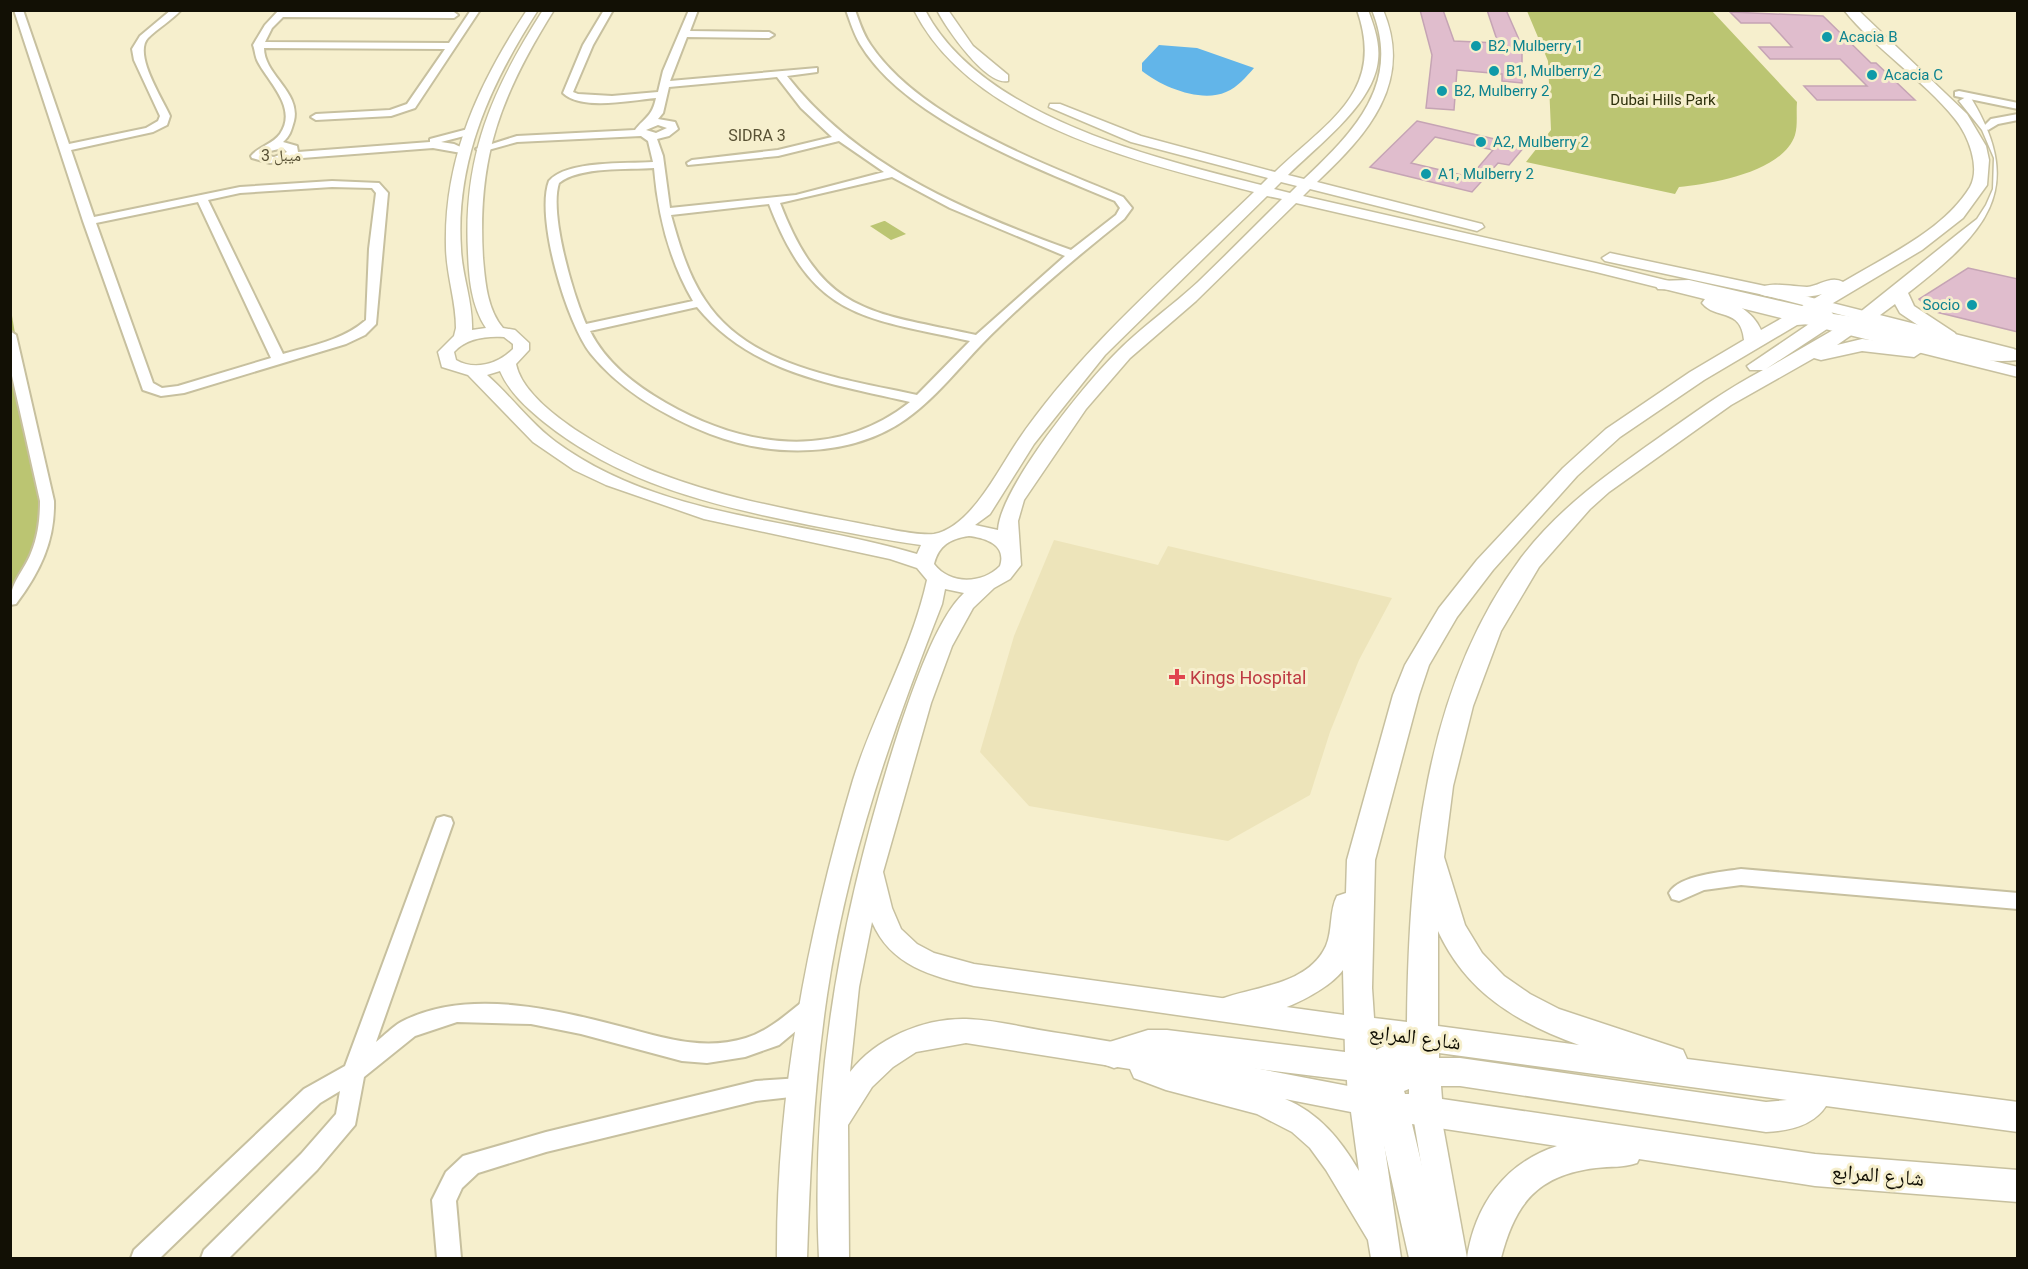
<svg xmlns="http://www.w3.org/2000/svg" width="2028" height="1269" font-family="Roboto,'Noto Naskh Arabic',sans-serif">
<style>
.built{fill:#ede4ba}
.green{fill:#bbc572}
.water{fill:#62b5e9}
.building{fill:#e0bdcd;stroke:#c5a4b4;stroke-width:1.5;fill-rule:evenodd}
.lines{fill:none;stroke-linecap:round;stroke-linejoin:round}
.minor-casing{stroke:#c7c09f;stroke-width:4}
.tertiary-casing{stroke:#c7c09f;stroke-width:3}
.secondary-casing{stroke:#c7c09f;stroke-width:3}
.minor{fill:#fff;fill-rule:evenodd}
.tertiary{fill:#fff;fill-rule:evenodd}
.secondary{fill:#fff;fill-rule:evenodd}
.culture-dot{fill:#0f9aa8;stroke:#f6efcd;stroke-width:2}
.health-dot{fill:#e0444e;stroke:#f6efcd;stroke-width:2}
.labels{text-anchor:middle;dominant-baseline:central;stroke-width:6;stroke-linejoin:round;paint-order:stroke}
.far-culture-label{font-size:15px;fill:#0d838f;stroke:#f6efcd;text-anchor:start}
.far-park-label{font-size:15px;fill:#2d300b;stroke:#f6efcd}
.far-neighbourhood-label{font-size:16px;fill:#585134;stroke:#f6efcd}
.health-label{font-size:18px;fill:#be3a42;stroke:#f6efcd;text-anchor:start}
.near-street-label{font-size:21px;fill:#121005;stroke:#f6efcd}
</style>
<rect width="100%" height="100%" fill="#f6efcd"/>
<polygon class="built" points="1054,540 1158,565 1168,546 1392,598 1359,660 1330,732 1310,795 1228,841 1029,806 980,752 1014,636"/>
<g class="green">
<path d="M 1527,11 L 1712,11 L 1797,102 C 1796,112 1798,125 1795,135 C 1783,172 1712,184 1679,187 L 1675,194 L 1526,162 L 1551,130 L 1548,61 Z"/>
<polygon points="884,221 885,221 906,234 891,240 870,226"/>
<polygon points="10,304 46,516 11,607"/>
</g>
<path class="water" d="M 1159,45 L 1197,48 L 1254,68 C 1246,77 1238,87 1226,92 C 1201,103 1162,87 1142,71 L 1142,63 Z"/>
<g class="building">
<polygon points="1420,10 1443,10 1454,41 1498,43 1487,10 1506,10 1525,53 1522,53 1522,83 1502,81 1502,74 1457,70 1454,110 1426,108 1432,55"/>
<polygon points="1730,12 1823,16 1871,63 1876,63 1915,100 1817,100 1804,86 1867,86 1840,59 1770,59 1759,47 1792,47 1770,23 1741,23"/>
<path d="M 1417,121 L 1525,146 L 1509,165 L 1498,163 L 1472,192 L 1370,167 ZM 1435,137 L 1493,150 L 1470,177 L 1411,163 Z"/>
<polygon points="1968,268 2018,279 2018,332 1932,311 1919,299"/>
</g>
<g class="lines">
<defs>
<g id="minor">
<path d="M 14,10 L 23,10 L 69,144 L 146,128 L 158,121 L 160,116 L 134,60 L 132,49 L 140,36 L 171,10 L 181,10 C 171,21 158,28 148,38 C 133,54 162,98 170,116 L 167,125 L 153,132 L 71,150 L 94,217 L 240,187 L 332,181 L 379,183 L 388,193 L 376,324 L 365,335 L 346,344 L 184,393 L 161,396 L 143,390 L 83,221 ZM 332,187 L 372,188 L 376,193 L 369,249 L 366,320 C 343,340 311,346 283,354 L 208,200 L 240,193 ZM 198,202 L 271,358 L 178,386 L 162,388 L 153,383 L 96,223 Z"/>
<path d="M 279,10 L 454,12 L 458,15 L 454,18 L 283,17 L 272,28 L 265,42 L 449,43 L 471,10 L 480,10 L 415,108 L 391,116 L 316,120 L 311,117 L 316,114 L 390,110 L 407,104 L 445,49 L 264,48 C 264,75 301,92 294,121 C 291,131 290,136 283,142 L 297,146 L 298,152 L 430,142 L 430,139 L 468,129 L 472,130 L 472,134 L 441,142 L 454,144 L 467,150 L 467,154 L 433,148 L 289,159 L 270,163 L 252,158 L 251,156 C 259,146 272,145 280,134 C 298,108 269,83 258,62 C 255,57 255,50 253,45 L 265,25 ZM 283,148 L 287,152 L 274,157 L 262,155 L 266,152 Z"/>
<path d="M 604,10 L 613,10 L 593,45 L 573,92 L 578,94 L 612,96 L 658,92 L 663,71 L 689,10 L 698,10 L 690,31 L 769,32 L 774,35 L 769,38 L 687,37 L 670,81 L 817,68 L 817,72 L 787,76 C 857,166 966,212 1071,250 L 1116,215 L 1120,208 L 1115,201 C 1037,168 905,120 860,44 C 854,34 850,21 846,10 L 855,10 C 859,21 863,34 870,44 C 920,119 1043,163 1123,197 L 1132,208 L 1124,219 C 1080,254 1037,290 997,329 C 966,358 941,394 906,419 C 851,458 772,458 710,434 C 665,416 622,392 591,354 C 567,324 535,218 549,181 C 567,160 626,164 653,162 L 648,141 L 641,136 L 517,142 L 481,152 L 476,149 L 517,136 L 635,130 C 645,117 652,117 656,98 C 632,100 582,111 563,93 L 583,45 ZM 777,77 L 801,108 L 832,137 L 778,150 L 692,160 L 687,163 L 688,165 L 778,156 L 839,141 L 884,172 L 796,195 L 670,208 L 663,156 L 657,139 L 669,136 L 678,129 L 675,122 L 658,119 L 663,113 L 669,87 ZM 658,125 L 667,128 L 656,133 L 646,130 ZM 654,168 C 658,215 669,260 693,301 L 586,324 C 573,294 549,214 559,183 C 580,166 628,170 654,168 ZM 892,177 L 950,208 L 1065,256 L 976,335 C 871,312 823,315 780,203 ZM 769,204 C 813,319 862,317 970,341 L 917,395 C 845,379 749,368 705,300 C 688,275 679,244 671,215 ZM 697,307 C 751,373 832,384 910,402 C 835,461 744,448 666,403 C 635,385 606,363 590,331 Z"/>
<polygon points="1959,91 2018,103 2018,109 1955,96 1955,92"/>
<polygon points="2018,114 2018,120 1998,124 1988,130 1983,127 1991,119"/>
<path d="M 10,331 L 16,335 L 54,501 C 55,541 40,572 16,604 L 10,605 C 10,582 23,573 31,553 C 38,536 40,519 40,501 L 10,367 Z"/>
<path d="M 444,816 L 451,818 L 453,823 L 376,1042 C 384,1036 392,1027 401,1022 C 469,986 563,1011 634,1030 C 671,1040 707,1050 746,1038 C 769,1031 788,1013 807,998 L 814,995 L 821,998 L 824,1004 L 821,1010 L 779,1045 L 745,1057 L 707,1063 L 682,1061 L 581,1034 L 531,1024 L 457,1022 L 415,1036 L 364,1077 L 355,1125 L 317,1170 L 229,1258 L 201,1258 L 204,1250 L 301,1154 L 336,1114 L 340,1091 L 320,1103 L 160,1258 L 131,1258 L 134,1250 L 304,1089 L 345,1066 L 435,823 L 437,818 Z"/>
<path d="M 1741,869 L 2018,893 L 2018,909 L 1741,885 L 1704,890 L 1679,901 L 1672,899 L 1669,893 C 1679,875 1722,872 1741,869 Z"/>
<polygon points="801,1078 809,1081 812,1088 809,1095 756,1101 546,1152 478,1173 462,1188 456,1201 461,1258 437,1258 432,1200 446,1172 463,1156 546,1132 756,1081"/>
</g>
<g id="tertiary">
<path d="M 527,10 L 538,10 C 491,83 455,160 461,249 C 462,276 473,302 472,330 L 486,328 C 471,305 469,278 468,252 C 463,156 492,90 543,10 L 554,10 C 501,95 477,156 483,258 C 485,281 487,309 503,328 L 515,330 L 529,343 L 529,350 L 516,364 C 525,409 617,457 658,473 C 725,499 797,511 868,525 C 885,528 917,536 934,534 C 971,527 998,470 1017,442 C 1081,348 1173,270 1254,192 C 1140,162 971,124 914,10 L 925,10 C 980,116 1153,158 1261,185 L 1268,178 L 1131,142 L 1049,107 L 1050,104 L 1060,104 L 1141,136 L 1275,172 C 1328,121 1386,92 1357,10 L 1368,10 C 1374,26 1380,43 1378,60 C 1374,104 1318,145 1288,175 L 1304,179 C 1354,132 1402,83 1372,10 L 1383,10 C 1414,83 1367,135 1317,182 L 1482,224 L 1484,227 L 1477,231 L 1310,189 L 1303,196 L 1596,263 L 2018,367 L 2018,377 L 1596,272 L 1296,203 L 1196,301 L 1130,358 L 1086,409 L 1024,500 L 1018,521 L 1021,565 L 1010,579 L 994,588 L 973,608 L 952,646 L 931,703 L 883,872 L 892,908 L 901,929 L 917,944 L 934,953 L 974,964 L 1359,1017 L 1369,1021 L 1373,1029 L 1369,1037 L 1359,1041 L 974,986 C 931,976 891,966 872,922 L 859,987 L 850,1072 C 876,1038 924,1018 966,1019 C 999,1020 1033,1030 1065,1034 C 1165,1050 1264,1070 1364,1089 L 1374,1093 L 1378,1102 L 1401,1258 L 1371,1258 L 1368,1240 L 1326,1170 L 1310,1148 L 1292,1132 L 1257,1114 L 1166,1090 L 1134,1078 L 1130,1069 L 966,1043 L 916,1052 L 893,1067 L 872,1087 L 848,1125 L 849,1258 L 819,1258 C 810,1073 843,903 900,727 C 913,690 936,619 964,593 L 945,589 L 942,604 C 892,731 847,859 827,995 C 814,1083 810,1170 807,1258 L 777,1258 C 776,1097 807,935 853,780 C 874,713 912,649 927,580 L 917,568 L 890,559 L 704,519 L 606,485 L 574,470 L 533,442 L 468,375 L 442,367 L 438,352 L 454,336 L 456,328 C 456,300 446,274 446,246 C 444,157 479,83 527,10 ZM 1281,182 L 1297,186 L 1290,193 L 1274,189 ZM 1267,196 L 1282,199 C 1254,227 1226,255 1198,282 C 1172,306 1143,326 1118,351 C 1086,382 1000,488 998,530 L 975,525 L 990,514 L 1034,444 L 1105,355 ZM 504,337 L 513,344 L 513,349 C 498,364 475,371 456,360 L 454,352 C 467,338 486,336 504,337 ZM 500,371 C 509,392 527,408 544,422 C 621,484 715,506 809,525 C 846,532 883,540 921,545 L 917,554 C 797,518 661,519 556,442 C 530,423 511,396 487,375 ZM 969,536 C 986,538 1007,545 1000,566 C 982,584 950,585 934,564 C 939,545 950,539 969,536 ZM 1285,1099 L 1351,1112 L 1359,1171 C 1341,1140 1319,1113 1285,1099 Z"/>
<path d="M 937,10 L 948,10 L 973,46 L 1008,75 L 1008,81 C 986,86 946,28 937,10 Z"/>
<polygon points="1610,253 1765,286 2014,349 2016,353 2008,358 1764,295 1605,261 1602,258"/>
<polygon points="1426,1097 1436,1101 1440,1110 1467,1258 1437,1258 1412,1110 1416,1101"/>
</g>
<path id="secondary" d="M 1844,10 L 1858,10 L 1967,114 L 1986,146 L 1989,160 L 1987,185 L 1963,218 L 1922,250 L 1823,309 L 1830,310 L 1833,314 L 1854,317 L 1959,233 L 1977,219 L 1986,205 L 1993,189 L 1994,158 L 1982,130 L 1959,101 L 1966,97 L 1971,98 C 2028,192 1983,234 1908,293 L 1914,306 L 1955,333 L 1957,337 L 1952,342 L 2018,350 L 2018,360 C 1965,366 1910,340 1860,329 L 1837,345 L 1862,339 L 1914,345 L 1923,351 L 1914,357 L 1862,351 L 1821,360 L 1814,358 L 1731,405 L 1609,492 L 1590,509 L 1539,567 L 1501,631 L 1473,706 L 1453,786 L 1444,857 L 1465,925 L 1482,953 L 1504,976 L 1530,994 L 1559,1009 L 1683,1050 L 1687,1059 L 2018,1102 L 2018,1132 L 1826,1106 C 1813,1126 1789,1131 1766,1132 L 1460,1086 L 1441,1086 L 1442,1099 L 1815,1154 L 2018,1170 L 2018,1202 L 1815,1186 L 1639,1159 L 1637,1163 C 1623,1168 1611,1166 1596,1168 C 1537,1175 1515,1204 1501,1258 L 1467,1258 C 1475,1205 1505,1163 1557,1146 L 1412,1124 L 1444,1258 L 1409,1258 L 1378,1119 L 1353,1112 L 1348,1102 L 1347,1080 L 1167,1058 L 1148,1058 L 1114,1068 L 1103,1064 L 1098,1054 L 1103,1044 L 1148,1030 L 1167,1030 L 1345,1052 L 1343,970 C 1324,996 1251,1028 1221,1017 L 1217,1008 L 1221,999 C 1256,986 1308,985 1326,946 C 1333,930 1329,911 1337,896 L 1346,893 L 1347,860 L 1393,695 L 1405,665 L 1439,608 L 1477,560 L 1563,468 L 1606,429 L 1690,372 L 1744,340 C 1741,307 1715,320 1702,303 L 1705,299 C 1726,294 1753,311 1761,330 L 1789,314 L 1689,290 L 1658,289 L 1655,285 L 1658,281 L 1689,280 L 1802,306 L 1822,294 C 1810,298 1763,301 1756,291 C 1764,280 1794,287 1807,287 C 1819,286 1831,275 1843,282 C 1886,256 1943,231 1970,187 C 1981,167 1968,135 1955,119 C 1923,79 1876,50 1844,10 ZM 1895,304 L 1900,313 L 1937,338 L 1872,321 ZM 1809,324 L 1747,366 L 1750,370 L 1763,370 C 1725,390 1691,415 1657,439 C 1606,475 1558,509 1521,558 C 1423,690 1409,864 1407,1022 L 1374,1018 L 1372,988 L 1375,860 L 1419,695 L 1429,665 L 1457,617 L 1493,570 L 1577,476 L 1620,437 L 1704,380 L 1797,325 ZM 1829,325 L 1840,326 L 1766,369 L 1827,329 ZM 1438,931 C 1466,992 1517,1023 1579,1045 L 1438,1026 ZM 1376,1045 L 1384,1046 L 1376,1050 ZM 1439,1053 L 1787,1100 L 1766,1102 L 1460,1058 L 1439,1058 ZM 1409,1089 L 1409,1094 L 1405,1094 L 1404,1091 Z"/>
</defs>
<use href="#minor" class="minor-casing"/>
<use href="#tertiary" class="tertiary-casing"/>
<use href="#secondary" class="secondary-casing"/>
<use href="#minor" class="minor"/>
<use href="#tertiary" class="tertiary"/>
<use href="#secondary" class="secondary"/>
</g>
<g class="culture-dot">
<circle cx="1827" cy="37" r="6"/>
<circle cx="1476" cy="46" r="6"/>
<circle cx="1494" cy="71" r="6"/>
<circle cx="1872" cy="75" r="6"/>
<circle cx="1442" cy="91" r="6"/>
<circle cx="1481" cy="142" r="6"/>
<circle cx="1426" cy="174" r="6"/>
<circle cx="1972" cy="305" r="6"/>
</g>
<path class="health-dot" d="M1174 668h6v6h6v6h-6v6h-6v-6h-6v-6h6z"/>
<g class="labels">
<g class="far-culture-label">
<text x="1839" y="37">Acacia B</text>
<text x="1488" y="46">B2, Mulberry 1</text>
<text x="1506" y="71">B1, Mulberry 2</text>
<text x="1884" y="75">Acacia C</text>
<text x="1454" y="91">B2, Mulberry 2</text>
<text x="1493" y="142">A2, Mulberry 2</text>
<text x="1438" y="174">A1, Mulberry 2</text>
<text x="1960" y="305" text-anchor="end">Socio</text>
</g>
<g class="far-park-label">
<text x="1663" y="100">Dubai Hills Park</text>
</g>
<g class="far-neighbourhood-label">
<text x="757" y="135">SIDRA 3</text>
<text x="281" y="155">ميبل 3</text>
</g>
<g class="health-label">
<text x="1190" y="677">Kings Hospital</text>
</g>
<g class="near-street-label">
<text transform="translate(1415 1037) rotate(7)">شارع المرابع</text>
<text transform="translate(1878 1175) rotate(5)">شارع المرابع</text>
</g>
</g>
<rect width="2028" height="1269" fill="none" stroke="#121005" stroke-width="24"/>
</svg>
